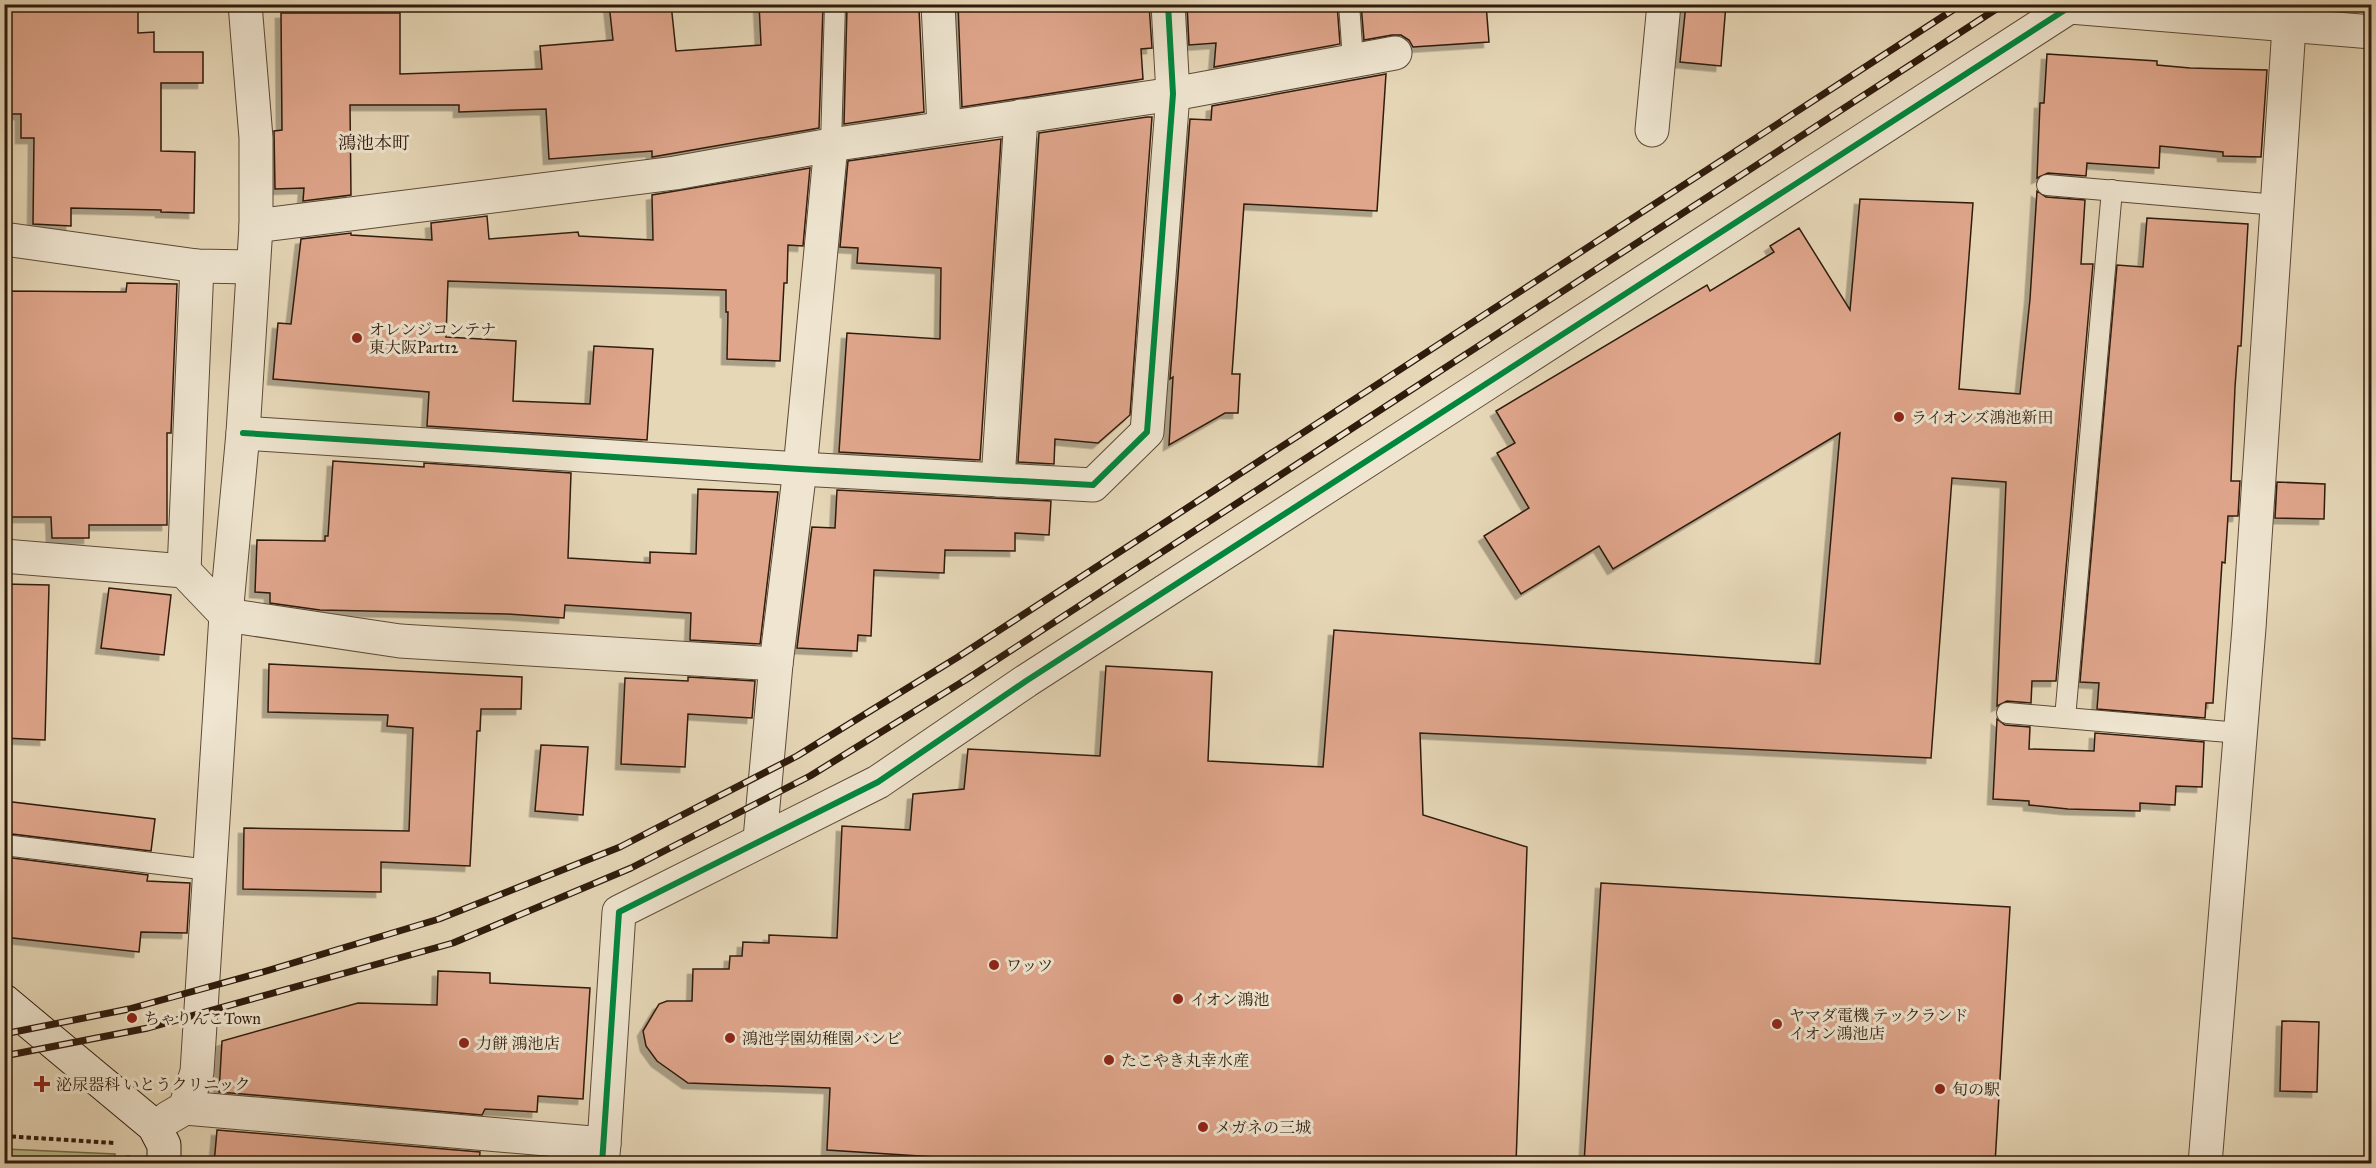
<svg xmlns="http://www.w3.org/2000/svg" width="2376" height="1168" font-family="'IM FELL Great Primer','Noto Serif JP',serif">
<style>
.green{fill:#b9bd8b;stroke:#746c4c;stroke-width:1.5}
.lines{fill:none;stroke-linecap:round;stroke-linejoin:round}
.stream{stroke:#6d7a70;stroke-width:12}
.building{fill:#e0a68c;stroke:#2f1b0c;stroke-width:1.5;filter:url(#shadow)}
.service-casing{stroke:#5d4a37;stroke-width:22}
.minor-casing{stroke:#5d4a37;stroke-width:35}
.tertiary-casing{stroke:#5d4a37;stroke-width:35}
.secondary-casing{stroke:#2f1b0c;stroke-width:35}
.path{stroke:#2f1b0c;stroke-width:4;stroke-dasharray:4.5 3;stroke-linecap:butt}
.service{stroke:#efe5d0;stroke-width:20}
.minor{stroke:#efe5d0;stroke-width:33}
.tertiary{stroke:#efe5d0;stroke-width:33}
.secondary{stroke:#efe5d0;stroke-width:33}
.rail-casing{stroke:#2f1b0c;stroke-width:7}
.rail{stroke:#efe5d0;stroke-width:4.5;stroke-dasharray:14;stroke-linecap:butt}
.cycleway-casing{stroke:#efe5d0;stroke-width:10}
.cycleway{stroke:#00873e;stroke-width:6}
.poi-dot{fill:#8f2418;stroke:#efe5d0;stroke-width:2}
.labels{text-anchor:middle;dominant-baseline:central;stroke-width:6;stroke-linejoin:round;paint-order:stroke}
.poi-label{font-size:16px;fill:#2f1b0c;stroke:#efe5d0;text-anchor:start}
.neighbourhood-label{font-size:18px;fill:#2f1b0c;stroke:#efe5d0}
</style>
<defs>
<filter id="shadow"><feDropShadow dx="-5.5" dy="5.5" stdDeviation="0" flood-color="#0004"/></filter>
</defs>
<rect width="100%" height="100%" fill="#e6d7b7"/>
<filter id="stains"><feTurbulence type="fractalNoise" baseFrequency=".00333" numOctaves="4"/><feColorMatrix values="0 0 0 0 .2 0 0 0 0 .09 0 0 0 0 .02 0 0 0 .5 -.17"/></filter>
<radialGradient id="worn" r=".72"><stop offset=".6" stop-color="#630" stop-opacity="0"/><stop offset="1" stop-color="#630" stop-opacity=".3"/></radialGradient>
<polygon class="green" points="5,1149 115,1154 115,1163 5,1163"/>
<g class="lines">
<polyline class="stream" points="128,1164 128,1161"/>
</g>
<g class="building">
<polygon points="4,4 138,4 138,33 154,32 154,52 203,52 203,83 161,83 161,151 195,152 194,213 161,212 161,210 71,208 71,226 33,224 34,138 21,138 21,114 4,114"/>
<polygon points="609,4 671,4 676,51 761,45 759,4 823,6 819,128 652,157 652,151 549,159 546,109 459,112 459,105 350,105 351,195 303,201 304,188 275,189 274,131 282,130 281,13 400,13 400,74 542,69 540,46 613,40"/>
<polygon points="958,4 1149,4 1152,48 1141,49 1143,79 962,107"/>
<polygon points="1187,4 1337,4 1340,44 1214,67 1216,43 1189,45"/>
<polygon points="1361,4 1486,4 1489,42 1413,47 1409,40 1401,35 1392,35 1364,40"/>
<polygon points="1686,4 1726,4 1721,66 1680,62"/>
<polygon points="847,7 919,9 924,112 844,124"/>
<polygon points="2047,54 2157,61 2157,65 2190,68 2267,70 2261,157 2223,156 2223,152 2160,146 2159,168 2087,163 2086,176 2048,173 2037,178 2040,103 2044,103"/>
<polygon points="1386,74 1377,211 1244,204 1232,374 1240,374 1238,413 1225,413 1169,445 1173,377 1170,379 1190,119 1211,120 1212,106"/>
<polygon points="1147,117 1152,117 1130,415 1098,443 1055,439 1054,464 1018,462 1039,133"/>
<polygon points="1001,139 980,460 839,452 847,333 940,339 941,268 857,263 858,248 840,247 848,161"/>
<polygon points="810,168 803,246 788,245 787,283 784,283 780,361 727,359 728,312 726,312 726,290 448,281 446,337 516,341 513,401 590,404 594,346 653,349 647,440 427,426 429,392 273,379 278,323 291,324 301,239 351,233 351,235 432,240 431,223 487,216 489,239 578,232 579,236 653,240 652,195"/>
<polygon points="2037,191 2046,197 2085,200 2081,264 2093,264 2056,681 2032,681 2031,703 2007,701 1997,706 2006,482 1952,478 1931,758 1420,733 1423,815 1527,847 1516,1164 1045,1164 827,1150 830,1088 688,1083 657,1061 646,1046 643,1031 659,1004 667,1001 692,1001 693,969 729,969 730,956 742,956 743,942 769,943 769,935 837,938 842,826 910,830 913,794 964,789 968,749 1100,756 1106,666 1212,672 1208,761 1323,767 1334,630 1820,664 1840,433 1613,569 1599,546 1521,594 1484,536 1529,508 1497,453 1515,443 1496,411 1707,285 1710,291 1774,252 1770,246 1799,228 1850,310 1860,199 1973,203 1959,389 2020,394 2030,299"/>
<polygon points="2147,218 2248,224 2241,346 2238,346 2235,387 2231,481 2240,481 2238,516 2228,516 2225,563 2222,562 2213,703 2206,703 2205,718 2097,709 2099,683 2080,682 2117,265 2143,267"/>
<polygon points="127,283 177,284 171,433 167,433 167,525 89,525 89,538 52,538 51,517 4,517 4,291 126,292"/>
<polygon points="333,461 424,467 424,463 571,473 568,558 650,563 650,552 696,554 698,489 778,492 760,644 690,640 691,613 565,605 564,618 507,614 320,610 270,603 270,593 255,592 257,540 325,541 325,536 328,536"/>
<polygon points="2277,482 2325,484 2324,519 2275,518"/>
<polygon points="837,490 1051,501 1049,535 1015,533 1015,551 945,550 944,573 874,570 871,636 858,635 857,651 797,648 812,527 835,528"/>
<polygon points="4,584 49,585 45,740 4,738"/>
<polygon points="109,588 171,595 164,655 101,648"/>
<polygon points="269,664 522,677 521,709 481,709 480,731 477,731 470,866 381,862 381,892 243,889 244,828 409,831 413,728 387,726 388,715 268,712"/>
<polygon points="688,677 755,681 752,718 688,714 685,767 621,764 625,678 688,681"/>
<polygon points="1997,719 2005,725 2030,727 2029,749 2094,751 2095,733 2204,742 2202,787 2176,786 2175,805 2140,803 2140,811 2068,809 2029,805 2029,801 1993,799"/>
<polygon points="541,745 588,747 583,815 535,811"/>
<polygon points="4,801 155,819 151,851 4,833"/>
<polygon points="4,857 148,875 147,881 190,883 187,933 141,932 139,952 4,937"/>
<polygon points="1601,883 2010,907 1995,1164 1584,1164"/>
<polygon points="438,971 490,973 490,983 590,988 583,1099 538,1096 537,1112 485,1109 482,1115 219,1092 222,1041 358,1003 437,1005"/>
<polygon points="2282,1021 2319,1022 2317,1092 2280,1091"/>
<polygon points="217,1130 480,1152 479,1164 214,1164"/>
</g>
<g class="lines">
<defs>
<g id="service">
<polyline points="1349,4 1353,60"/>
<polyline points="831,145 835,4"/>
<polyline points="2047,185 2277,205"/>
<polyline points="2007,713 2240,733"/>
<polyline points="2065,718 2112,190"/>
<polyline points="4,845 209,870"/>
</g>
<g id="minor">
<polyline points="938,4 944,127"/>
<polyline points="1652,130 1664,4"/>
<polyline points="256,226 675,173 831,145 1173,94 1395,53"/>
<polyline points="4,239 197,266 252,267"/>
<polyline points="243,433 800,469 1093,485 1147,432 1173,94 1168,4"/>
<polyline points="998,480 1021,116"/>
<polyline points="4,556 184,571 226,615 400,641 776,664"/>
<polyline points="184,571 197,266"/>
<polyline points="760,839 776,664 800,469 831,145"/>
<polyline points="185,1108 197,1072 226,615 243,433 256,226 256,138 245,4"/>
<polyline points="168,1118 185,1108 604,1144 602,1164"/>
<polyline points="2205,1164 2249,628 2289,27"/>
</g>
<g id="tertiary">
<polyline points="2070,7 2372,32"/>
<polyline points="604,1144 619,912 878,782 1026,681 2074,4"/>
</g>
<polyline id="secondary" points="4,1001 154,1126 164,1145 164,1164"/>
</defs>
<use href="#service" class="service-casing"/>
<use href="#minor" class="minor-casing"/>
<use href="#tertiary" class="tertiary-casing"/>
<use href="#secondary" class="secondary-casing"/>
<polyline class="path" points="4,1136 115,1143"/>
<use href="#service" class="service"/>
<use href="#minor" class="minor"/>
<use href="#tertiary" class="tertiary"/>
<use href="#secondary" class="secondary"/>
<defs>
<g id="rail">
<polyline points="4,1034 129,1009 263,972 439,919 620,847 797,756 958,657 1962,4"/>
<polyline points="4,1056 148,1028 453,943 631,868 810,776 967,679 2004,4"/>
</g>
</defs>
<use href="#rail" class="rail-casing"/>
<use href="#rail" class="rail"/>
<defs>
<g id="cycleway">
<polyline points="243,433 800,469 1093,485 1147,432 1173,94 1168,4"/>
<polyline points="602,1164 619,912 878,782 1026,681 2074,4"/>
</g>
</defs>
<use href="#cycleway" class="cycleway-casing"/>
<use href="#cycleway" class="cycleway"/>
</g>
<g class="poi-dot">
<circle cx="357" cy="338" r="6"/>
<circle cx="1899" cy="417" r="6"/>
<circle cx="994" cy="965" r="6"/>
<circle cx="1178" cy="999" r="6"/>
<circle cx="132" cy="1018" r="6"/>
<circle cx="1777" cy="1024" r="6"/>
<circle cx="730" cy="1038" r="6"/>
<circle cx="464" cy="1043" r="6"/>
<circle cx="1109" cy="1060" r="6"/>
<path d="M39 1075h6v6h6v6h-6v6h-6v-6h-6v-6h6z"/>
<circle cx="1940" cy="1089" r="6"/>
<circle cx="1203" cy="1127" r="6"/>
</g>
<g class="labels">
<g class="poi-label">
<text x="369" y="329">オレンジコンテナ<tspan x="369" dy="18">東大阪Part12</tspan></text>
<text x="1911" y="417">ライオンズ鴻池新田</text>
<text x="1006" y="965">ワッツ</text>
<text x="1190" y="999">イオン鴻池</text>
<text x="1789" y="1015">ヤマダ電機 テックランド<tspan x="1789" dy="18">イオン鴻池店</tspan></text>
<text x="144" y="1018">ちゃりんこTown</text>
<text x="742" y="1038">鴻池学園幼稚園バンビ</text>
<text x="476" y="1043">力餅 鴻池店</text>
<text x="1121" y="1060">たこやき丸幸水産</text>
<text x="56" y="1084">泌尿器科 いとうクリニック</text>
<text x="1952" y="1089">旬の駅</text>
<text x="1215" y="1127">メガネの三城</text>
</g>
<g class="neighbourhood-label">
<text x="374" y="143">鴻池本町</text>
</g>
</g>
<rect width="2376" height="1168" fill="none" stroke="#e6d7b7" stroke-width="24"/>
<rect x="6" y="6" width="2364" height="1156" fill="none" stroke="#2f1b0c" stroke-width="3"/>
<rect x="12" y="12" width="2352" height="1144" fill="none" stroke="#2f1b0c" stroke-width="1.5"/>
<rect width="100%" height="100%" filter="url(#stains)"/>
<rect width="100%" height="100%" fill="url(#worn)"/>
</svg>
